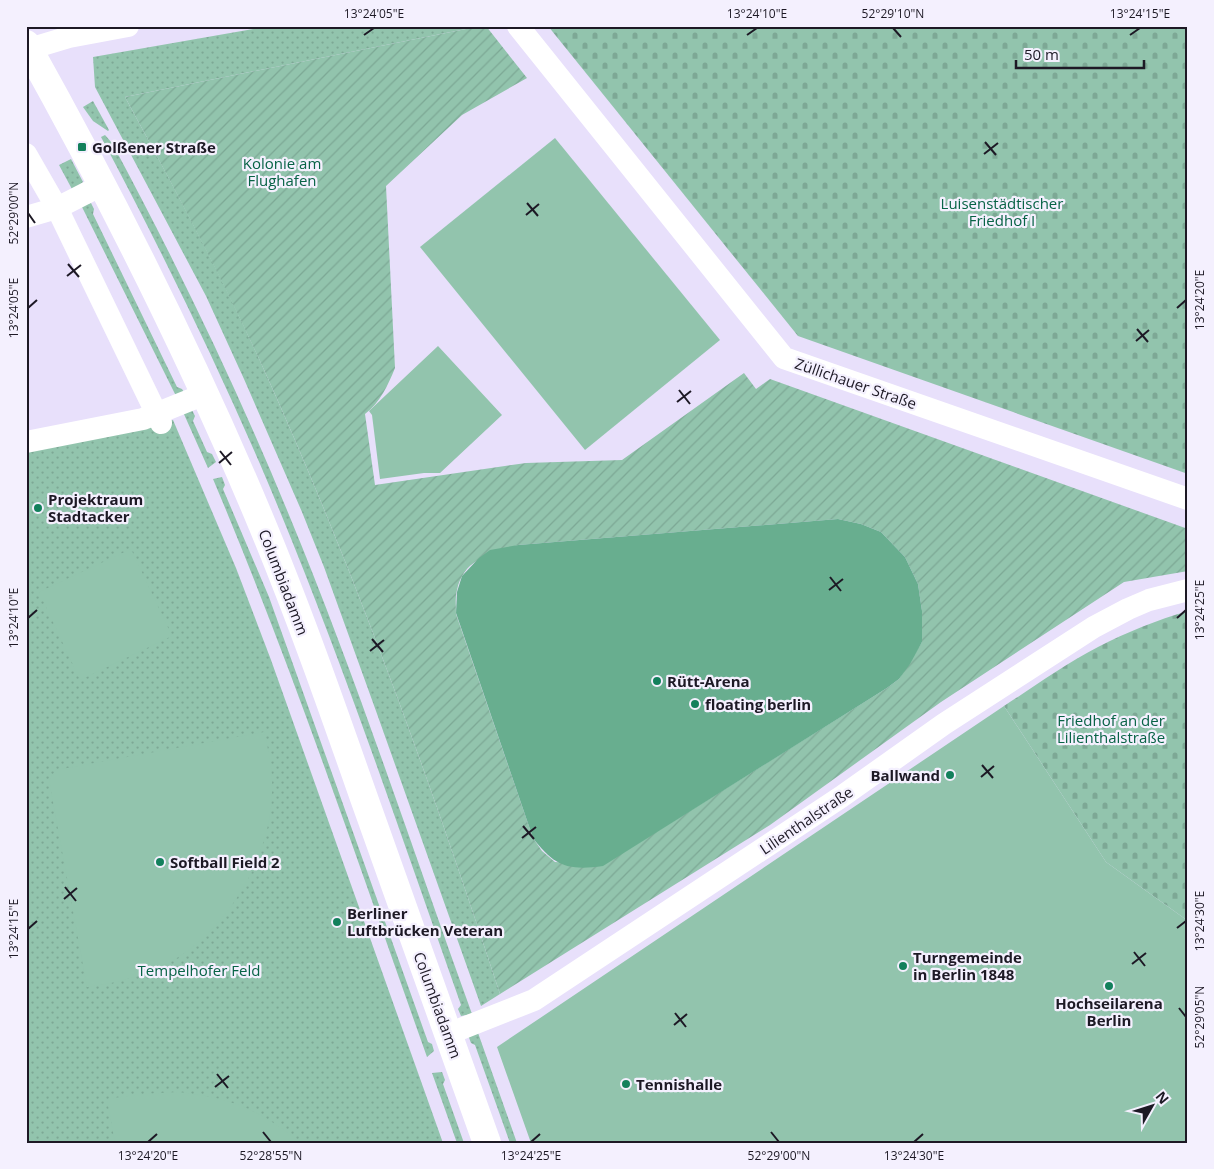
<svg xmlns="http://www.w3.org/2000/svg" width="1214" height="1169" font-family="'Open Sans',sans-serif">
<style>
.grass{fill:url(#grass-dots)}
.cemetery{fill:url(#cemetery-stones)}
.garden{fill:url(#garden-furrows);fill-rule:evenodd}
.pitch{fill:#92c4ad}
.water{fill:#68ae8f}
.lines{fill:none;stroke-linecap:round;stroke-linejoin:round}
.minor{stroke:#fff;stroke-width:22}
.major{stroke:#fff;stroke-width:28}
.ticks{fill:none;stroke:#1d1925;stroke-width:2}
.poi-dot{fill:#13805c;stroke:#f4f0fe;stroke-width:2}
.labels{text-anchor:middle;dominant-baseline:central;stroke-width:4.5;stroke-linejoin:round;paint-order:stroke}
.poi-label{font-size:15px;font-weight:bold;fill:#1d1925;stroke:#f4f0fe;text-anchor:start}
.park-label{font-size:15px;fill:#086346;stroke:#f4f0fe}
.street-label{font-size:15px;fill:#1d1925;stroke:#f4f0fe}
.neatline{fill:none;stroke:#1d1925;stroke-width:2}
.ticks-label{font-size:12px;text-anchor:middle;fill:#1d1925}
</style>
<defs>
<pattern id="grass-dots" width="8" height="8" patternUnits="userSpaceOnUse" patternTransform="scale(1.25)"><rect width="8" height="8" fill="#92c4ad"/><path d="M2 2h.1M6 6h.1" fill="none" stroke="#7da895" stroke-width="1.8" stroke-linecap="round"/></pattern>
<pattern id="cemetery-stones" width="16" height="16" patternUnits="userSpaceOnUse" patternTransform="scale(1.25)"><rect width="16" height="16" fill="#92c4ad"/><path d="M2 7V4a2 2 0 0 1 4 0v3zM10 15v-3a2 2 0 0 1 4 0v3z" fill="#7da895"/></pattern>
<pattern id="garden-furrows" width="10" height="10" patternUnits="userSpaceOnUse" patternTransform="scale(1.25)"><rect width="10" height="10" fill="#92c4ad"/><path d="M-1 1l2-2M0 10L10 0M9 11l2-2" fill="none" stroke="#7da895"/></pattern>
</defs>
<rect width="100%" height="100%" fill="#e8e0fb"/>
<g class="grass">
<path d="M 271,26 L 481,26 L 125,97 C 174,187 223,278 265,372 C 356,574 431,783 500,994 L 481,1006 L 376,711 L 324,567 L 302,512 L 244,379 L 206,296 L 95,87 L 93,57 Z"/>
<polygon points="93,101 109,130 108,131 93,121 83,107"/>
<path d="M 105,135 L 112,143 C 177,264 237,388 289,515 C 357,679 412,848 472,1014 L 461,1016 L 458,1009 L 461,1005 C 397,824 336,641 260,464 C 212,353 158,244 101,137 Z"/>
<polygon points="71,159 83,182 73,191 59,165"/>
<polygon points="91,203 94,209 93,214 177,387 182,389 184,392 177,398 81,205"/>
<polygon points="192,410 195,416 193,421 207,452 212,454 216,462 208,468 183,412"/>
<polygon points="173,420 236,568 271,660 443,1143 26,1143 26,450"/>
<path d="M 222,477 L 225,485 L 223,489 L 269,597 L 428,1042 L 432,1044 L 434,1051 L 427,1057 C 358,863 293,668 213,479 Z"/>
<polygon points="477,1030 517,1143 510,1143 475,1045 471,1043 468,1035"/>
<polygon points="442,1072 445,1080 443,1084 464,1143 457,1143 432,1073"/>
</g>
<g class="cemetery">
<polygon points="548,26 1188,26 1188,474 798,336"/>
<path d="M 1188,611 L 1188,921 L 1106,862 L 1004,706 C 1035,686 1065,664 1098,647 C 1127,632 1157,620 1188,611 Z"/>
</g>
<path class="garden" d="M 481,26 L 486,26 L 527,78 L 462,115 L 386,186 L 395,368 C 388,385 380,403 365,414 L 375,485 L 526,463 L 622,460 L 744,373 L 756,389 L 770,379 L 1188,529 L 1188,571 L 1124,582 L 941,702 L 770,825 L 500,994 C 431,783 356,574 265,372 C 222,278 174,187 125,97 ZM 838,519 L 861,524 L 881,532 L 905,557 L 918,584 L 922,611 L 922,642 L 899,679 L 887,688 L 603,865 L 555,862 L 542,851 L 533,838 L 456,614 C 456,606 455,598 457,590 C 464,558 491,554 518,545 Z"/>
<g class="pitch">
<polygon points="555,138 720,340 585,450 420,247"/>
<polygon points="438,346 502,415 440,473 424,473 380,479 372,415 369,411"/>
<polygon points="131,549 172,636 80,680 39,592"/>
<polygon points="1004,706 1106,862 1188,921 1188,1143 531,1143 497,1047"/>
<path d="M 264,732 C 269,752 273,772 272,792 C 271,854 231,923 180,956 C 153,974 118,983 87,987 L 49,780 L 56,770 Z"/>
<path d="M 178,1092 C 228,1097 262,1110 300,1143 L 115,1143 L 107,1099 L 142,1094 Z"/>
</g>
<path class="water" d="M 838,519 L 861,524 L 881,532 L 905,557 L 918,584 L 922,611 L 922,642 L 910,664 L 899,679 L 887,688 L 603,866 C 568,871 554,866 533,838 L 456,613 L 457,592 L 462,576 L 479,558 L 490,550 L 518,545 Z"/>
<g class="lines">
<g class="minor">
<polyline points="518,26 784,358 1188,499"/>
<polyline points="29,49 69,37 128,26"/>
<polyline points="26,154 57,208 161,423"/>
<polyline points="26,217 57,208 102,185"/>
<polyline points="26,442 143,419 205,394"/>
<polyline points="448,1034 534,1000 841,797 944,724 1094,627 1128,609 1149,600 1188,590"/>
</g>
<path class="major" d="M 26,44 C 112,198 191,355 259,517 C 298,610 331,704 364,798 C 405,913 446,1028 487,1143"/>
</g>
<path class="ticks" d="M 893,28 L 901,37M 364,35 L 374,28M 747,35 L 757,28M 1130,35 L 1140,28M 985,142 L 996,155M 984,154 L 998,143M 527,203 L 538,216M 28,213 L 35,223M 526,215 L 539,204M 68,264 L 79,277M 67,276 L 81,265M 28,308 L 37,300M 1177,308 L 1186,300M 1137,329 L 1148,342M 1136,341 L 1149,330M 679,390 L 690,404M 677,402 L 691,391M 220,451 L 231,465M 219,463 L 232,452M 830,577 L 841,591M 829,590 L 843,579M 28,618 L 37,610M 1177,618 L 1186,610M 372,639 L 383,652M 370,651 L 384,640M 982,765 L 993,778M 981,777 L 994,766M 523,826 L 534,839M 522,838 L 536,827M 65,887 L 76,901M 64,899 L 77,888M 1177,928 L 1186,921M 28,929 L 37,921M 1134,952 L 1145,966M 1132,964 L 1146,953M 1179,1008 L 1186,1017M 675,1013 L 686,1027M 674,1025 L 687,1014M 217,1074 L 228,1088M 215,1087 L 229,1076M 263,1132 L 271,1142M 771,1132 L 779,1142M 148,1142 L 157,1134M 531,1142 L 540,1134M 914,1142 L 923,1134"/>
<g class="poi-dot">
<rect x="77" y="142" width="10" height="10" rx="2.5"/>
<circle cx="38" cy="508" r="5"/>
<circle cx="657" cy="681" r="5"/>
<circle cx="695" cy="704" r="5"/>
<circle cx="950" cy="775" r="5"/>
<circle cx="160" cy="862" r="5"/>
<circle cx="337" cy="922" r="5"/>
<circle cx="903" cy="966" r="5"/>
<circle cx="1109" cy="986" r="5"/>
<circle cx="626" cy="1084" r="5"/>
</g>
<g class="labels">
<g class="poi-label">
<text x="92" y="147">Golßener Straße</text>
<text x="48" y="499">Projektraum<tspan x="48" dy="17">Stadtacker</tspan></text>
<text x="667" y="681">Rütt-Arena</text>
<text x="705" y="704">floating berlin</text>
<text x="940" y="775" text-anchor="end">Ballwand</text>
<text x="170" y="862">Softball Field 2</text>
<text x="347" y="913">Berliner<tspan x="347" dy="17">Luftbrücken Veteran</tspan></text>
<text x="913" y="957">Turngemeinde<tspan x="913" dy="17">in Berlin 1848</tspan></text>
<text x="1109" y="1003" text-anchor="middle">Hochseilarena<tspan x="1109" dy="17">Berlin</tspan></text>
<text x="636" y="1084">Tennishalle</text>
</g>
<g class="park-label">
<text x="282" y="163">Kolonie am<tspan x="282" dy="17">Flughafen</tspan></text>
<text x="1002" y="203">Luisenstädtischer<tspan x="1002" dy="17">Friedhof I</tspan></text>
<text x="1111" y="720">Friedhof an der<tspan x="1111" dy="17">Lilienthalstraße</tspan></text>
<text x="199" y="970">Tempelhofer Feld</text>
</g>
<g class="street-label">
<text transform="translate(856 383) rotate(19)">Züllichauer Straße</text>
<text transform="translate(284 582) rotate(69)">Columbiadamm</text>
<text transform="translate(806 820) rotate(-34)">Lilienthalstraße</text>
<text transform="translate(438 1005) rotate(70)">Columbiadamm</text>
</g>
</g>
<rect width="1214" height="1169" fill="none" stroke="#f4f0fe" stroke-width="55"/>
<g transform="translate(1152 1106) rotate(51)" stroke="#f4f0fe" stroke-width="4" paint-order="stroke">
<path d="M0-4L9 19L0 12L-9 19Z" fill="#1d1925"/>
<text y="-8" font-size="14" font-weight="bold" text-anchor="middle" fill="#1d1925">N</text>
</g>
<path d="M1016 60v8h128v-8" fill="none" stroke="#1d1925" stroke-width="2.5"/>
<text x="1024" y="60" font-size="15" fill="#1d1925" stroke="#f4f0fe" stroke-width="4" paint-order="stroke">50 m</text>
<rect x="28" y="28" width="1158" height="1114" class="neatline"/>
<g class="ticks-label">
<text x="374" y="18">13°24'05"E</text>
<text x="757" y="18">13°24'10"E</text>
<text x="893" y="18">52°29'10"N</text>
<text x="1140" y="18">13°24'15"E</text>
<text transform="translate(14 213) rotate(-90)" y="4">52°29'00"N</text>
<text transform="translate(1200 300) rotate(-90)" y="4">13°24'20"E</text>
<text transform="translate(14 308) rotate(-90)" y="4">13°24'05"E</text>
<text transform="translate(1200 610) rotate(-90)" y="4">13°24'25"E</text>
<text transform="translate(14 618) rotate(-90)" y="4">13°24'10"E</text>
<text transform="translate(1200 921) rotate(-90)" y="4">13°24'30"E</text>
<text transform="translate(14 929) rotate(-90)" y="4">13°24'15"E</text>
<text transform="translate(1200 1017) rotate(-90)" y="4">52°29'05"N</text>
<text x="148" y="1160">13°24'20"E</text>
<text x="271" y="1160">52°28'55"N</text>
<text x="531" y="1160">13°24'25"E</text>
<text x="779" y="1160">52°29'00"N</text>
<text x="914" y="1160">13°24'30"E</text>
</g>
</svg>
